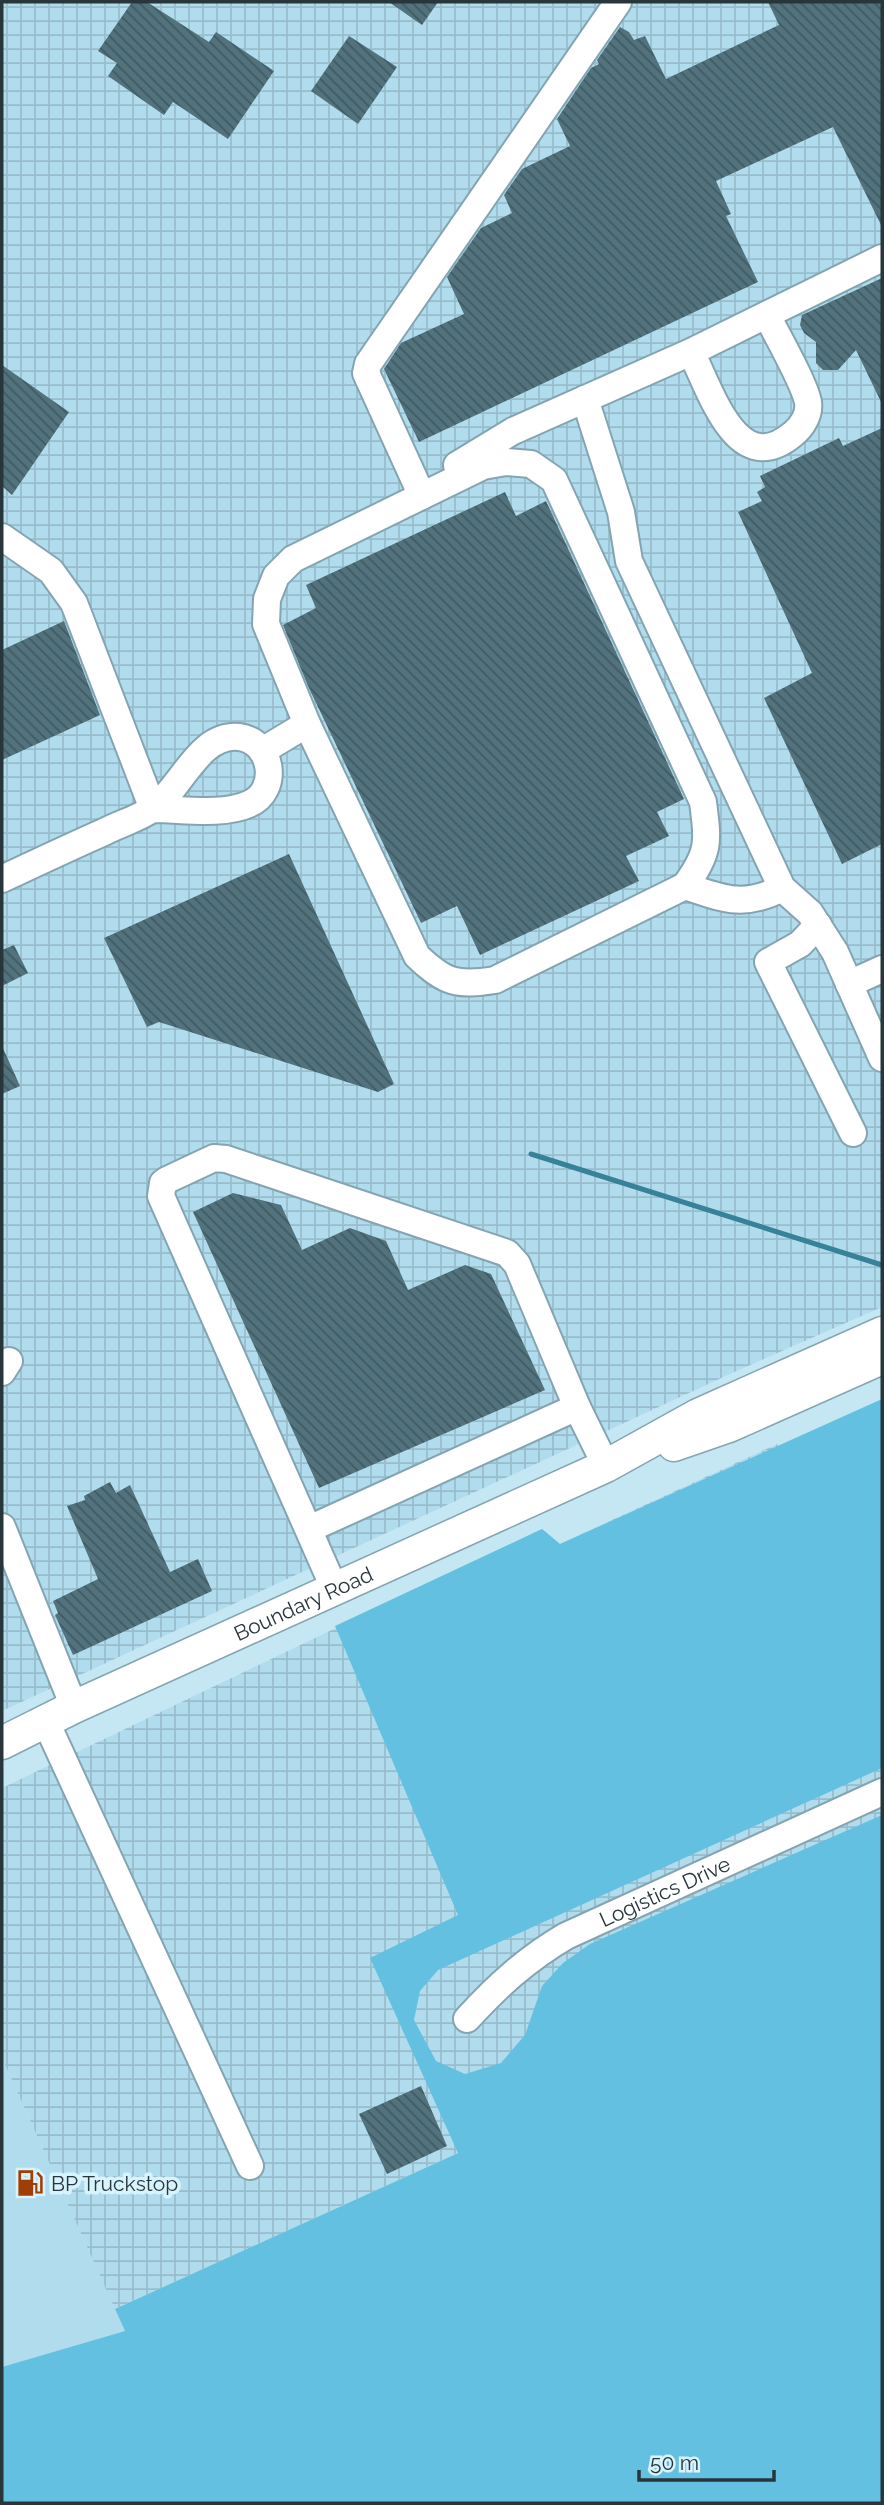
<svg xmlns="http://www.w3.org/2000/svg" width="884" height="2505" font-family="Raleway,sans-serif">
<style>
.built{fill:#b1dced}
.industrial{fill:url(#industrial-grid)}
.grass{fill:#63c0e0}
.lines{fill:none;stroke-linecap:round;stroke-linejoin:round}
.stream{stroke:#378199;stroke-width:5}
.building{fill:url(#building-back-hatch)}
.minor-casing{stroke:#84a4b1;stroke-width:30}
.major-casing{stroke:#84a4b1;stroke-width:35}
.minor{stroke:#fff;stroke-width:26}
.major{stroke:#fff;stroke-width:32}
.labels{text-anchor:middle;dominant-baseline:central;stroke-width:7;stroke-linejoin:round;paint-order:stroke}
.street-label{font-size:21px;fill:#28363b;stroke:#d7f3fe}
.poi-label{font-size:21px;fill:#28363b;stroke:#d7f3fe;text-anchor:start}
</style>
<defs>
<pattern id="industrial-grid" width="8" height="8" patternUnits="userSpaceOnUse" patternTransform="scale(1.75)"><rect width="8" height="8" fill="#b1dced"/><path d="M0 4h8M4 0v8" fill="none" stroke="#98bdcc"/></pattern>
<pattern id="building-back-hatch" width="6" height="6" patternUnits="userSpaceOnUse" patternTransform="scale(1.75)"><rect width="6" height="6" fill="#52727d"/><path d="M-1 5l2 2M0 0l6 6M5-1l2 2" fill="none" stroke="#405a62"/></pattern>
</defs>
<rect width="100%" height="100%" fill="#c5e7f4"/>
<polygon class="built" points="2,2058 125,2331 2,2367"/>
<g class="industrial">
<polygon points="2,2 882,2 882,1307 732,1373 2,1711"/>
<polygon points="777,1444 882,1670 882,1950 486,2140 115,2309 2,2058 2,1788 542,1529 560,1544"/>
</g>
<polygon class="grass" points="882,1399 882,1768 438,1970 420,1991 414,2020 436,2061 465,2074 501,2063 525,2035 542,1986 563,1963 590,1944 882,1815 882,2503 2,2503 2,2367 125,2331 115,2309 458,2153 370,1958 458,1915 335,1626 542,1529 560,1544"/>
<g class="lines">
<polyline class="stream" points="531,1154 882,1265"/>
</g>
<g class="building">
<polygon points="132,2 147,2 209,42 216,32 274,71 228,139 173,102 164,115 108,76 117,63 98,51"/>
<polygon points="389,2 438,2 422,25"/>
<polygon points="768,2 882,2 882,227 833,127 716,181 731,214 726,216 758,282 419,442 384,369 401,343 464,314 447,277 481,228 512,213 504,195 522,169 570,146 557,119 591,68 599,64 597,60 620,27 629,32 634,40 645,36 666,79 779,25"/>
<polygon points="349,36 397,67 358,124 311,91"/>
<polygon points="882,278 882,404 856,350 838,370 823,370 816,363 816,342 804,333 800,325 802,315"/>
<polygon points="2,365 69,412 12,495 2,486"/>
<polygon points="882,428 882,844 842,864 764,698 812,673 738,512 762,501 757,492 765,487 760,476 839,438 843,446"/>
<polygon points="505,492 516,516 546,501 684,799 657,812 669,836 626,856 639,881 480,955 457,906 421,923 308,686 283,625 316,608 306,585"/>
<polygon points="64,621 100,715 2,760 2,650"/>
<polygon points="289,854 394,1084 378,1092 159,1022 147,1027 104,938"/>
<polygon points="14,945 28,973 2,986 2,950"/>
<polygon points="2,1046 20,1086 2,1094"/>
<polygon points="233,1193 281,1205 302,1250 350,1228 386,1241 408,1290 465,1265 491,1274 545,1390 319,1488 193,1212"/>
<polygon points="110,1482 116,1493 130,1485 170,1572 198,1559 212,1591 73,1655 55,1615 58,1613 53,1601 98,1579 67,1506 85,1500 84,1496"/>
<polygon points="421,2086 447,2146 387,2174 359,2114"/>
</g>
<g class="lines">
<defs>
<g id="minor">
<path d="M 691,352 C 711,391 737,481 793,434 C 802,427 810,414 808,402 C 804,382 777,336 767,315"/>
<polyline points="585,399 621,512 629,561 782,888 810,913 835,952 882,1058"/>
<path d="M 506,462 L 531,464 L 554,480 L 703,802 C 708,842 710,852 685,886 L 495,980 C 457,986 445,983 417,956 L 307,724 L 266,624 L 267,599 L 276,576 L 293,559 L 483,466 Z"/>
<polyline points="457,465 513,431 691,352 882,258"/>
<polyline points="422,496 366,373 368,364 618,2"/>
<polyline points="2,537 51,571 74,603 153,809"/>
<polyline points="262,751 307,724"/>
<path d="M 2,879 C 36,863 70,847 104,832 C 119,824 138,819 152,809 C 181,790 198,733 239,737 C 273,741 280,791 249,804 C 222,816 182,809 153,809"/>
<path d="M 685,886 C 724,899 744,908 782,888"/>
<polyline points="818,925 800,944 768,962 853,1133"/>
<polyline points="849,984 882,969"/>
<polyline points="2,1372 9,1361"/>
<polyline points="2,1527 74,1707"/>
<polyline points="309,1529 577,1407"/>
<polyline points="335,1590 161,1196 163,1183 167,1180 214,1158 226,1159 507,1253 517,1264 577,1407 606,1466"/>
<polyline points="46,1722 250,2166"/>
<path id="s1" d="M 467,2019 C 498,1985 527,1959 566,1936 L 882,1792"/>
</g>
<g id="major">
<polyline points="674,1445 729,1426 882,1358"/>
<path id="s2" d="M 2,1743 L 74,1707 L 606,1466 L 698,1415 L 882,1333"/>
</g>
</defs>
<use href="#minor" class="minor-casing"/>
<use href="#major" class="major-casing"/>
<use href="#minor" class="minor"/>
<use href="#major" class="major"/>
</g>
<defs>
<symbol id="fuel-bare" viewBox="-9 -9 18 18"><path d="M-5.5-6h7V0h2V4h1.3V-2.5L3-4.5l.8-.8L6-3V5H2.5V1h-1V6h-7ZM-4.2-4.7v3.2H.2V-4.7Z" fill="#a13e06" stroke="#d7f3fe" stroke-width="2.5" paint-order="stroke"/></symbol>
</defs>
<g fill-rule="evenodd">
<use href="#fuel-bare" x="11" y="2164" width="38" height="38"/>
</g>
<g class="labels">
<g class="street-label">
<text stroke="none"><textPath href="#s2" startOffset="332">Boundary Road</textPath></text>
<text stroke="none"><textPath href="#s1" startOffset="238">Logistics Drive</textPath></text>
</g>
<g class="poi-label">
<text x="51" y="2183">BP Truckstop</text>
</g>
</g>
<rect width="884" height="2505" fill="none" stroke="#28363b" stroke-width="7"/>
<path d="M639 2470v10h135v-10" fill="none" stroke="#28363b" stroke-width="3.5"/>
<text x="650" y="2470" font-size="21" fill="#28363b" stroke="#d7f3fe" stroke-width="5" paint-order="stroke">50 m</text>
</svg>
